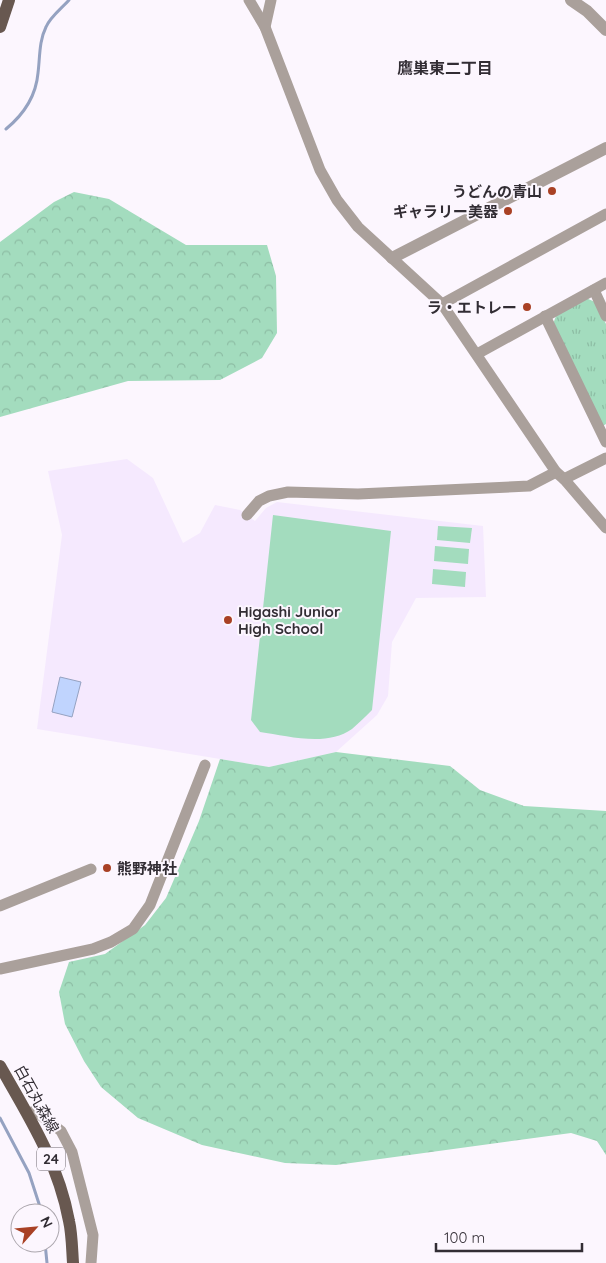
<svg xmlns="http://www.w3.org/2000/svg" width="606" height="1263" font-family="Quicksand,'Noto Sans JP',sans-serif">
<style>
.education{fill:#f5e9fe}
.forest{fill:url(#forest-crowns)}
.park{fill:url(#park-tufts)}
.pitch{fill:#a3dcbe}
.water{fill:#c0d4fe;stroke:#95a2c1}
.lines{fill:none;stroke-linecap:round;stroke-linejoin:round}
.stream{stroke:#95a2c1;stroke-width:3}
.minor{stroke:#aaa09b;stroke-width:11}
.tertiary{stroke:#aaa09b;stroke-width:12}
.primary{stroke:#685850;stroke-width:12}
.poi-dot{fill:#a94125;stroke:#fcf6fe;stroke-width:2}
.labels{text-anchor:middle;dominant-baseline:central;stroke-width:4;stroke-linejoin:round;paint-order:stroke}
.shield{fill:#fcf6fe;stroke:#6f6971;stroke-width:1}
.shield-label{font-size:14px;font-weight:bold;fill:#322d34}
.poi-label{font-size:15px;font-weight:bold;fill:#322d34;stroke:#fcf6fe;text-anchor:end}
.street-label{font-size:15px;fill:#322d34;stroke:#fcf6fe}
.neighbourhood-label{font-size:16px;font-weight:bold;fill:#322d34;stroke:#fcf6fe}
</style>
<defs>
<pattern id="forest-crowns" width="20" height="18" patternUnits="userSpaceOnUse" patternTransform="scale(1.25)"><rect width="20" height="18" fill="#a3dcbe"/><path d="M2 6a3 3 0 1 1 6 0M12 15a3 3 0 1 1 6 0" fill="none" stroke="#8dbda4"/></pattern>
<pattern id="park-tufts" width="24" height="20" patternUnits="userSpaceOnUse" patternTransform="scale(1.25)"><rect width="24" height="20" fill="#a3dcbe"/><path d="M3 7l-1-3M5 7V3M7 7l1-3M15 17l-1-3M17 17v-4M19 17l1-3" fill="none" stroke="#8dbda4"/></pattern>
</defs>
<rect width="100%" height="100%" fill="#fcf6fe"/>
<polygon class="education" points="127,459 153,478 183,543 200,533 215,505 240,510 255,521 266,508 277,502 483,526 486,597 416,598 392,642 388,696 377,715 336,752 269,767 37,729 62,535 48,471"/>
<g class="forest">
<polygon points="74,192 109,199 186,245 267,245 276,276 277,333 262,358 220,380 128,381 0,417 0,242 54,202"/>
<polygon points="336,752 450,766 480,790 524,806 606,811 606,1155 597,1141 571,1133 336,1165 285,1163 202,1145 138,1118 101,1087 84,1061 65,1024 59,992 69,962 105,954 145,925 166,898 199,821 220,759 269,767"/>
</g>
<polygon class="park" points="586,298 595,302 606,324 606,424 603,426 553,324 556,316"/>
<g class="pitch">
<path d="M 273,515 L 391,531 L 372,710 C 366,716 359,723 352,729 C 327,747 288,736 260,732 L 251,720 Z"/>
<polygon points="438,526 472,528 470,543 437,540"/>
<polygon points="435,546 469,549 468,564 434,561"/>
<polygon points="433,569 466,572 465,587 432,584"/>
</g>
<polygon class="water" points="60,677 81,682 72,717 52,712"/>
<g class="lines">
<g class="stream">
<path d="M 6,129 C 23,115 36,96 38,73 C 40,57 39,41 46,27 C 50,17 62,8 69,0"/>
<polyline points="0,1118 29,1173 42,1213"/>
<polyline points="45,1243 47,1263"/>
</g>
<g class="minor">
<polyline points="249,0 265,27 320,170 337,200 358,227 442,304 556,472 564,479 606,528"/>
<polyline points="265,27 271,0"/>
<polyline points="594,290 606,316"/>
<polyline points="442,304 606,214"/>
<polyline points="545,316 606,442"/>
<polyline points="477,354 606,283"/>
<polyline points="564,479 606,458"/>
<polyline points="247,515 259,501 269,496 288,492 358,494 529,486 556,472"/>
<polyline points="0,906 91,869"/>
<polyline points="0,969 93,949 111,942 133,929 150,905 205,765"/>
<polyline points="28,1113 35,1111 61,1131 72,1152 93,1235 91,1263"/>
</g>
<g class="tertiary">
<polyline points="571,0 587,11 606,30"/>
<polyline points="392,258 606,148"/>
</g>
<g class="primary">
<polyline points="0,27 9,0"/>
<path d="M 0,1066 C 29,1117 58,1162 69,1221 C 72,1234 72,1249 73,1263"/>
</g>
</g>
<g class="poi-dot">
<circle cx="552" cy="191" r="5"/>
<circle cx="508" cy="211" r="5"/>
<circle cx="527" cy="307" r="5"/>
<circle cx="228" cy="620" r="5"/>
<circle cx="107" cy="868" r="5"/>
</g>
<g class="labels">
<rect class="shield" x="37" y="1147.5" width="28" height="23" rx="4"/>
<g class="shield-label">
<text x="51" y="1159">24</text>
</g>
<g class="poi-label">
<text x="542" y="191">うどんの青山</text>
<text x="498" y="211">ギャラリー美器</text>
<text x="517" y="307">ラ・エトレー</text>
<text x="238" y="611" text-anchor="start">Higashi Junior<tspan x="238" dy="17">High School</tspan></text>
<text x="117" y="868" text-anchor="start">熊野神社</text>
</g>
<g class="street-label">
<text transform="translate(37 1099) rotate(61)">白石丸森線</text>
</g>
<g class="neighbourhood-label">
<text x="445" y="68">鷹巣東二丁目</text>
</g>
</g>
<g transform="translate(35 1228) rotate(63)"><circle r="24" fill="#fcf6fe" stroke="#aba6ad"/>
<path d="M0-4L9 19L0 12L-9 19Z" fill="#a94125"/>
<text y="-8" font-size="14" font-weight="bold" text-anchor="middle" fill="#322d34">N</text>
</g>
<path d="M436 1243v8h146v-8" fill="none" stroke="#322d34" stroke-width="2.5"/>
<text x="444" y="1243" font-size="15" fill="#322d34" stroke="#fcf6fe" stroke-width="4" paint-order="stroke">100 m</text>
</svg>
